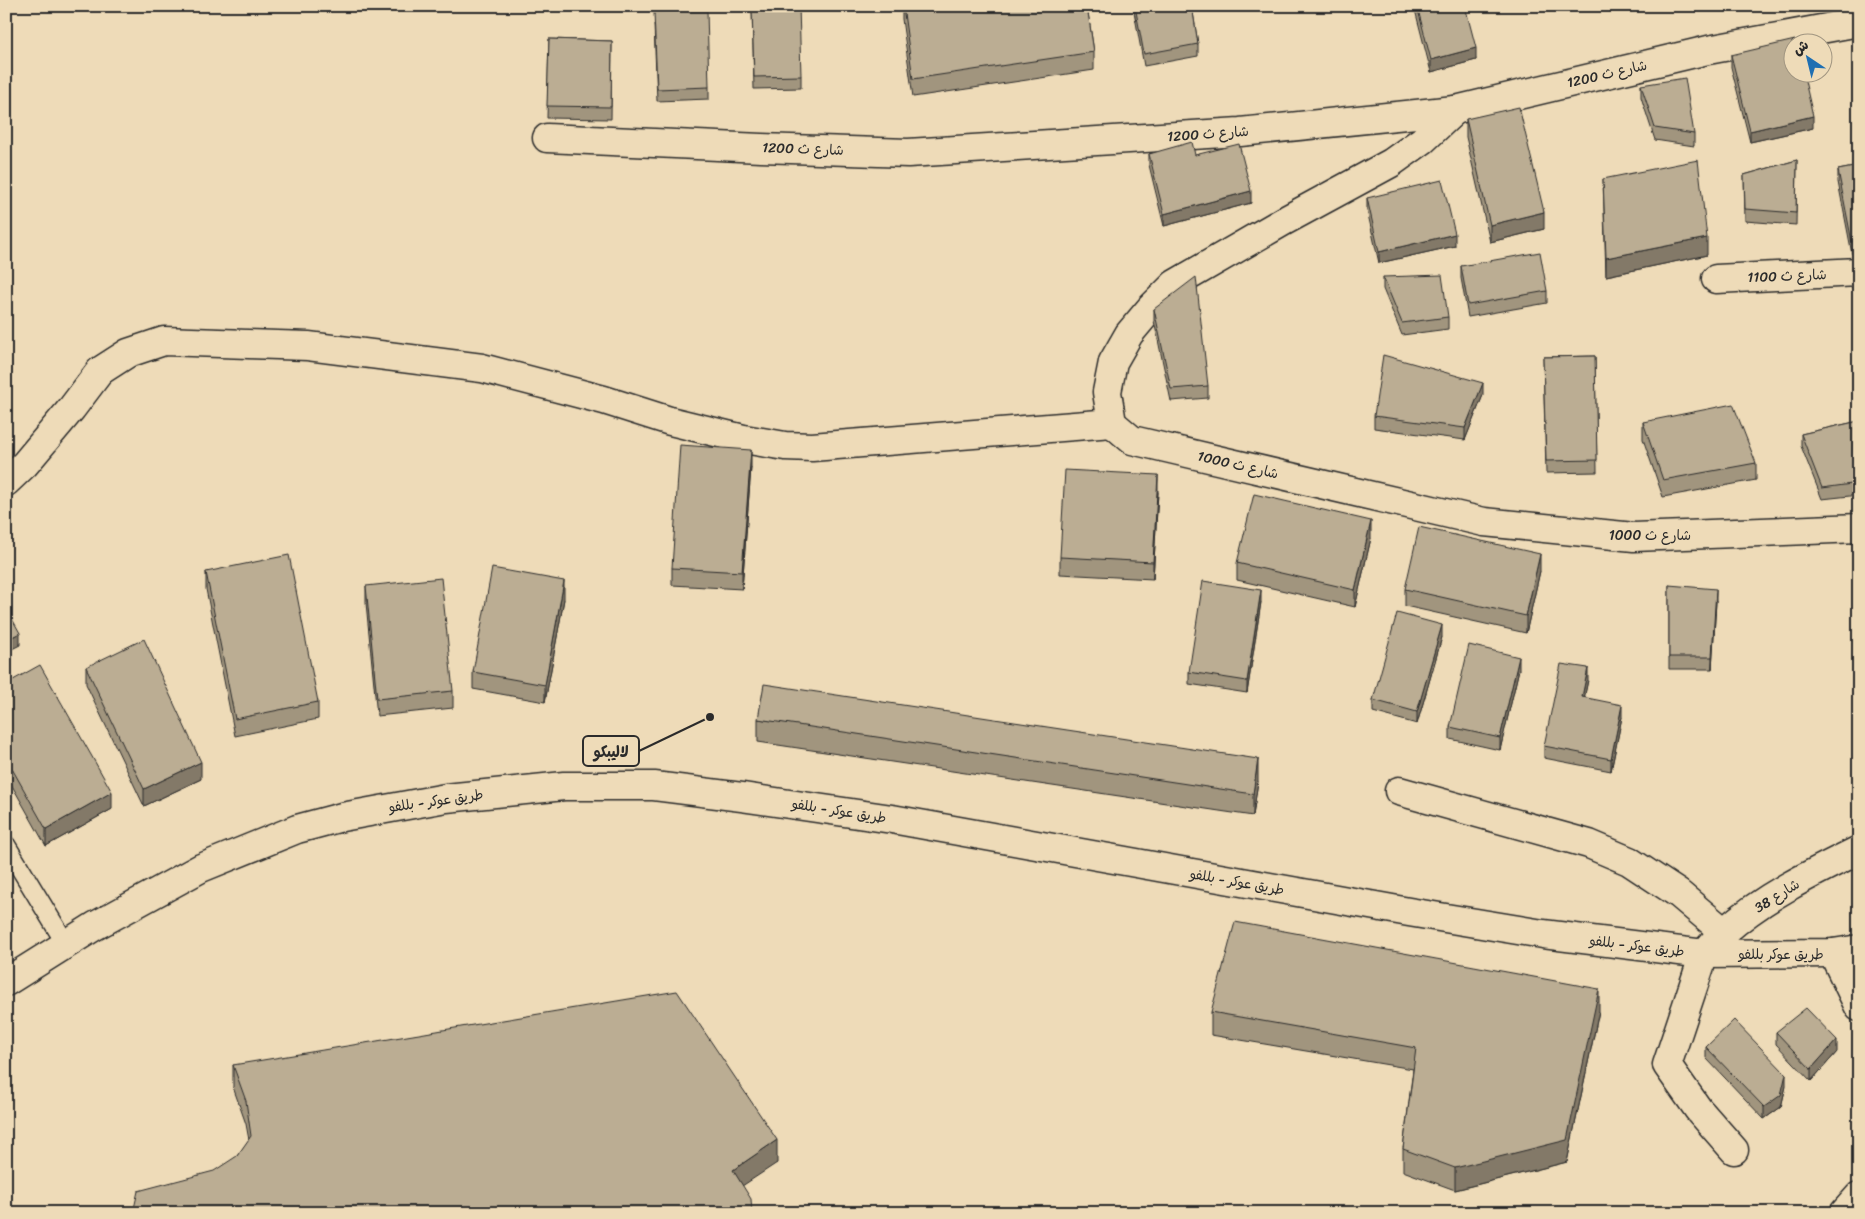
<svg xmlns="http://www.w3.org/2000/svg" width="1865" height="1219" font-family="Sriracha,'Playpen Sans Arabic',sans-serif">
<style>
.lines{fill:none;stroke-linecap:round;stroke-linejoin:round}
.service-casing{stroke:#2b2b2b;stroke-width:21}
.minor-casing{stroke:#2b2b2b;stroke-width:31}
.tertiary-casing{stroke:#2b2b2b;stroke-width:31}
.service{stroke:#eedbb8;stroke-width:18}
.minor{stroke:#eedbb8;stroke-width:28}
.tertiary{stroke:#eedbb8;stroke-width:28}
.wall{fill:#a1957e;stroke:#2b2b2b}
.shaded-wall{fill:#837967;stroke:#2b2b2b}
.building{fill:#bbad93;stroke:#2b2b2b}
.labels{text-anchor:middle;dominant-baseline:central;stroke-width:4;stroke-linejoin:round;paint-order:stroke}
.street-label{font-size:14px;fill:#2b2b2b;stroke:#eedbb8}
.leader{fill:none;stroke:#2b2b2b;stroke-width:2}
.callout-dot{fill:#2b2b2b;stroke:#eedbb8;stroke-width:2}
.callout{fill:#eedbb8;stroke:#2b2b2b;stroke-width:2}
.callout-label{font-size:15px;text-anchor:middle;font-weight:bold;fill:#2b2b2b}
</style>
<rect width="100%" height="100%" fill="#eedbb8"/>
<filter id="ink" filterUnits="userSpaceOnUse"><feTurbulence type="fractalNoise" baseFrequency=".02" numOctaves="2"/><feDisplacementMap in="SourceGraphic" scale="10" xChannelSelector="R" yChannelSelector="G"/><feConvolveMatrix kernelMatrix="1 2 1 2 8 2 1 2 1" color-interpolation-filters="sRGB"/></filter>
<g filter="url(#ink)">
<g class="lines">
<defs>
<polyline id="service" points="6,845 66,944"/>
<g id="minor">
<polyline points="1455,110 1423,140 1391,163 1284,221 1175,284 1150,309 1129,334 1113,362 1107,392 1112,423 1132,440 1484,522 1634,537 1859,528"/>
<polyline points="547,138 761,148 908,153 1240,132 1455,110 1708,50 1859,22"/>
<polyline points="1716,279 1859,272"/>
<polyline points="6,482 25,464 72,408 100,371 128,353 164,341 308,346 482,368 604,400 670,421 744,439 785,446 812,447 1112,423"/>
<polyline points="1399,791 1589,844 1629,861 1679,894 1724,932"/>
<polyline points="1833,953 1859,1007"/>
<polyline points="1704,954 1667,1065 1698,1109 1734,1150"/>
<polyline points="1844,1213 1859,1196"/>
</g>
<g id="tertiary">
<path d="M 1704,954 C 1710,947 1717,939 1724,932 C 1763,897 1812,873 1859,850"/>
<polyline points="6,982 95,926 201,868 297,829 342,817 446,798 564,786 654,786 742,797 892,819 1409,912 1543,934 1704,954 1833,953 1859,949"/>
</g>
</defs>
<use href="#service" class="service-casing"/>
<use href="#minor" class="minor-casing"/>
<use href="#tertiary" class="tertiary-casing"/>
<use href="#service" class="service"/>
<use href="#minor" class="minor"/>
<use href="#tertiary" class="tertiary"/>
</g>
<g class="wall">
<polygon points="902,6 1087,6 1094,52 1094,70 913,97 902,19"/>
<polygon points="1133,6 1192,6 1198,44 1198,56 1144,66"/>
<polygon points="1414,6 1465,6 1476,60 1431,72"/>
<polygon points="752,8 801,76 801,88 754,89"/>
<polygon points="654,24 709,87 709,99 657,101"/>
<polygon points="549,39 612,41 611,119 547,118"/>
<polygon points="1731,55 1813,128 1750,142 1731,67"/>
<polygon points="1641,85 1694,134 1694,146 1655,140 1641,97"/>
<polygon points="1466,119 1544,229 1490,242 1466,137"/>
<polygon points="1149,154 1195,155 1251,203 1164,226 1149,165"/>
<polygon points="1797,160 1796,225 1745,221 1744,175"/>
<polygon points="1859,166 1859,253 1852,254 1838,182 1838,170"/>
<polygon points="1603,179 1707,255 1606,276"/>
<polygon points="1367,198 1455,246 1379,263 1367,210"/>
<polygon points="1461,266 1547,291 1547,303 1468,317 1461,278"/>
<polygon points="1383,277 1448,317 1448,329 1402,335 1383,289"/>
<polygon points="1154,309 1208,386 1208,398 1171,401 1154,321"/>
<polygon points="1595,356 1597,472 1546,473 1543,357"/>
<polygon points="1483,395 1465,440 1374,428 1374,416"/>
<polygon points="1859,421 1859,495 1822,499 1801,446 1801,434"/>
<polygon points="1643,422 1756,463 1756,480 1663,497 1643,439"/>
<polygon points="751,467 742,589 672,585 672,568"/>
<polygon points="1158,492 1153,579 1060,574 1060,557"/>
<polygon points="1371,538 1355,607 1237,580 1237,563"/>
<polygon points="1540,571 1526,633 1405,606 1405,589"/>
<polygon points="206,572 318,702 318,719 235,736 206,589"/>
<polygon points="1669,585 1716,601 1712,669 1669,669"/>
<polygon points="366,586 453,691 453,708 377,716 366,603"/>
<polygon points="564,599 545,702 473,689 473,672"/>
<polygon points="1261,602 1247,693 1189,684 1189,672"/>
<polygon points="1442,637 1417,724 1373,712 1373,700"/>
<polygon points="86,667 201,779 144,806 86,684"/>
<polygon points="1519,669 1500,750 1450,739 1450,727"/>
<polygon points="1588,680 1584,698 1622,717 1611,771 1544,758 1544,746"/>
<polygon points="6,684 112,809 46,846 6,775"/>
<polygon points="758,719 1258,781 1253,816 758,742"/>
<polygon points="1599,1011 1567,1162 1455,1190 1403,1171 1403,1149 1413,1069 1211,1035 1211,1012"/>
<polygon points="1776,1032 1837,1052 1811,1081 1776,1044"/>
<polygon points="1706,1047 1786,1086 1781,1107 1764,1119 1706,1058"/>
<polygon points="233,1065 777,1163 237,1156 249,1140 246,1124 233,1087"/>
</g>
<g class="shaded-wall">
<polygon points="1476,48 1476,60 1431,72 1431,60"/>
<polygon points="1813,116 1813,128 1750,142 1750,131"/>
<polygon points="1251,191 1251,203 1164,226 1164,214"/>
<polygon points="1544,212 1544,229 1490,242 1490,225"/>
<polygon points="1455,234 1455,246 1379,263 1379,252"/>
<polygon points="1707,238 1707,255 1606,276 1606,258"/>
<polygon points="1483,383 1483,395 1465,440 1465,428"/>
<polygon points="751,450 751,467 742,589 742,572"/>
<polygon points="1158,475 1158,492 1153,579 1153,562"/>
<polygon points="1371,521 1371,538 1355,607 1355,590"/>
<polygon points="1540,554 1540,571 1526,633 1526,616"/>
<polygon points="564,581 564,599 545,702 545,685"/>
<polygon points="1716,589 1716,601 1712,669 1712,657"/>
<polygon points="1261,590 1261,602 1247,693 1247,681"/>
<polygon points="1442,625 1442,637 1417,724 1417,712"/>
<polygon points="20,633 20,645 6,652 6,640"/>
<polygon points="1519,657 1519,669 1500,750 1500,738"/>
<polygon points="1588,668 1588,680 1582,709 1582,697"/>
<polygon points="1622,705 1622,717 1611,771 1611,759"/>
<polygon points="1258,759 1258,781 1253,816 1253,794"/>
<polygon points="201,762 201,779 144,806 144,789"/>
<polygon points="112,792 112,809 46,846 46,829"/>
<polygon points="1599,989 1599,1011 1567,1162 1455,1190 1455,1168"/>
<polygon points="1837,1040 1837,1052 1811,1081 1811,1069"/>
<polygon points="1786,1074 1786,1086 1781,1107 1764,1119 1764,1107"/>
<polygon points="777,1140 777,1163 733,1192 733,1170"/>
</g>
<g class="building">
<polygon points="799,6 801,76 754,77 752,8"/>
<polygon points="903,6 1087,6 1094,52 913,79"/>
<polygon points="1135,6 1192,6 1198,44 1144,54"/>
<polygon points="1417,6 1465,6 1476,48 1431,60"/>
<polygon points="707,11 709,87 657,89 654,12"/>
<polygon points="549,39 612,41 611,107 547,106"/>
<polygon points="1795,40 1795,42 1792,42 1792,72 1803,72 1813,116 1750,131 1731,55"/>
<polygon points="1685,78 1694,134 1655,128 1641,85"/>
<polygon points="1519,107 1544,212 1490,225 1466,119"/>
<polygon points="1192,142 1195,155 1239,144 1251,191 1164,214 1149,154"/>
<polygon points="1698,160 1707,238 1606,258 1603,179"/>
<polygon points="1797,160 1796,213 1745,209 1744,175"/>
<polygon points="1859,166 1859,241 1852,242 1838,170"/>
<polygon points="1442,180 1455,234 1379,252 1367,198"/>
<polygon points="1540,252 1547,291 1468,305 1461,266"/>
<polygon points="1442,275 1448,317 1402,323 1383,277"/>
<polygon points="1196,277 1208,386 1171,389 1154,309"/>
<polygon points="1383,355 1483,383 1465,428 1374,416"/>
<polygon points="1595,356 1597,460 1546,461 1543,357"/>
<polygon points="1733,404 1756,463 1663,480 1643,422"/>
<polygon points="1859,421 1859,483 1822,488 1801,434"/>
<polygon points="680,445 751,450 742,572 672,568"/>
<polygon points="1065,470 1158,475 1153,562 1060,557"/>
<polygon points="1254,494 1371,521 1355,590 1237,563"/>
<polygon points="1419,527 1540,554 1526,616 1405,589"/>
<polygon points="289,555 318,702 235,719 206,572"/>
<polygon points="492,568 564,581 545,685 473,672"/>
<polygon points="441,578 453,691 377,699 366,586"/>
<polygon points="1203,581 1261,590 1247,681 1189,672"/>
<polygon points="1669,585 1716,589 1712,657 1669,657"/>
<polygon points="6,608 20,633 6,640"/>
<polygon points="1397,613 1442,625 1417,712 1373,700"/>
<polygon points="144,639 201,762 144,789 86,667"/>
<polygon points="1469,645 1519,657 1500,738 1450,727"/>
<polygon points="1561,664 1588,668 1582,697 1622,705 1611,759 1544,746"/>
<polygon points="40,665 112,792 46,829 6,758 6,684"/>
<polygon points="764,684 1258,759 1253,794 758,719"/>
<polygon points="1235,922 1599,989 1567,1140 1455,1168 1403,1149 1416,1048 1211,1012"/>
<polygon points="677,991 777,1140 733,1170 751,1199 752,1213 133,1213 138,1191 214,1171 237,1156 251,1136 246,1101 233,1065"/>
<polygon points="1806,1008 1837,1040 1811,1069 1776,1032"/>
<polygon points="1734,1020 1786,1074 1781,1095 1764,1107 1706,1047"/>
</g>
</g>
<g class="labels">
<g class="street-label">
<text transform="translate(1607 74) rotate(-13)">شارع ث 1200</text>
<text transform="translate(1208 134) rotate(-4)">شارع ث 1200</text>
<text transform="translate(803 149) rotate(2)">شارع ث 1200</text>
<text transform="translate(1787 276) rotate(-2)">شارع ث 1100</text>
<text transform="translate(1238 465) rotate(13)">شارع ث 1000</text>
<text x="1650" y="535">شارع ث 1000</text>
<text transform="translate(436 801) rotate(-8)">طريق عوكر - بللفو</text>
<text transform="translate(839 811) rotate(9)">طريق عوكر - بللفو</text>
<text transform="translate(1237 882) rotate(10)">طريق عوكر - بللفو</text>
<text transform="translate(1777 896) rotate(-32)">شارع 38</text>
<text transform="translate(1637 946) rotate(7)">طريق عوكر - بللفو</text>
<text x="1781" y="954">طريق عوكر بللفو</text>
</g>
</g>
<path class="leader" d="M710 717L639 751"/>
<circle class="callout-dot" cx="710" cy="717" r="5"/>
<rect class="callout" x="583" y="736" width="56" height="30" rx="5"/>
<g class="callout-label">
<text x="611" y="757">لاليبكو</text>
</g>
<rect width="1865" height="1219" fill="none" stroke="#eedbb8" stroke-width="25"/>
<rect x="12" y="12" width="1840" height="1194" fill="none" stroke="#2b2b2b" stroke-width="2" filter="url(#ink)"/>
<g transform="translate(1808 58) rotate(325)"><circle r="24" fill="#eedbb8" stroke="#a09580"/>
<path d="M0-4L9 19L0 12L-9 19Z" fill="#1f6fb2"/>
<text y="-8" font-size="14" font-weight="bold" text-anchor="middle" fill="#2b2b2b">ش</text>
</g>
</svg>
